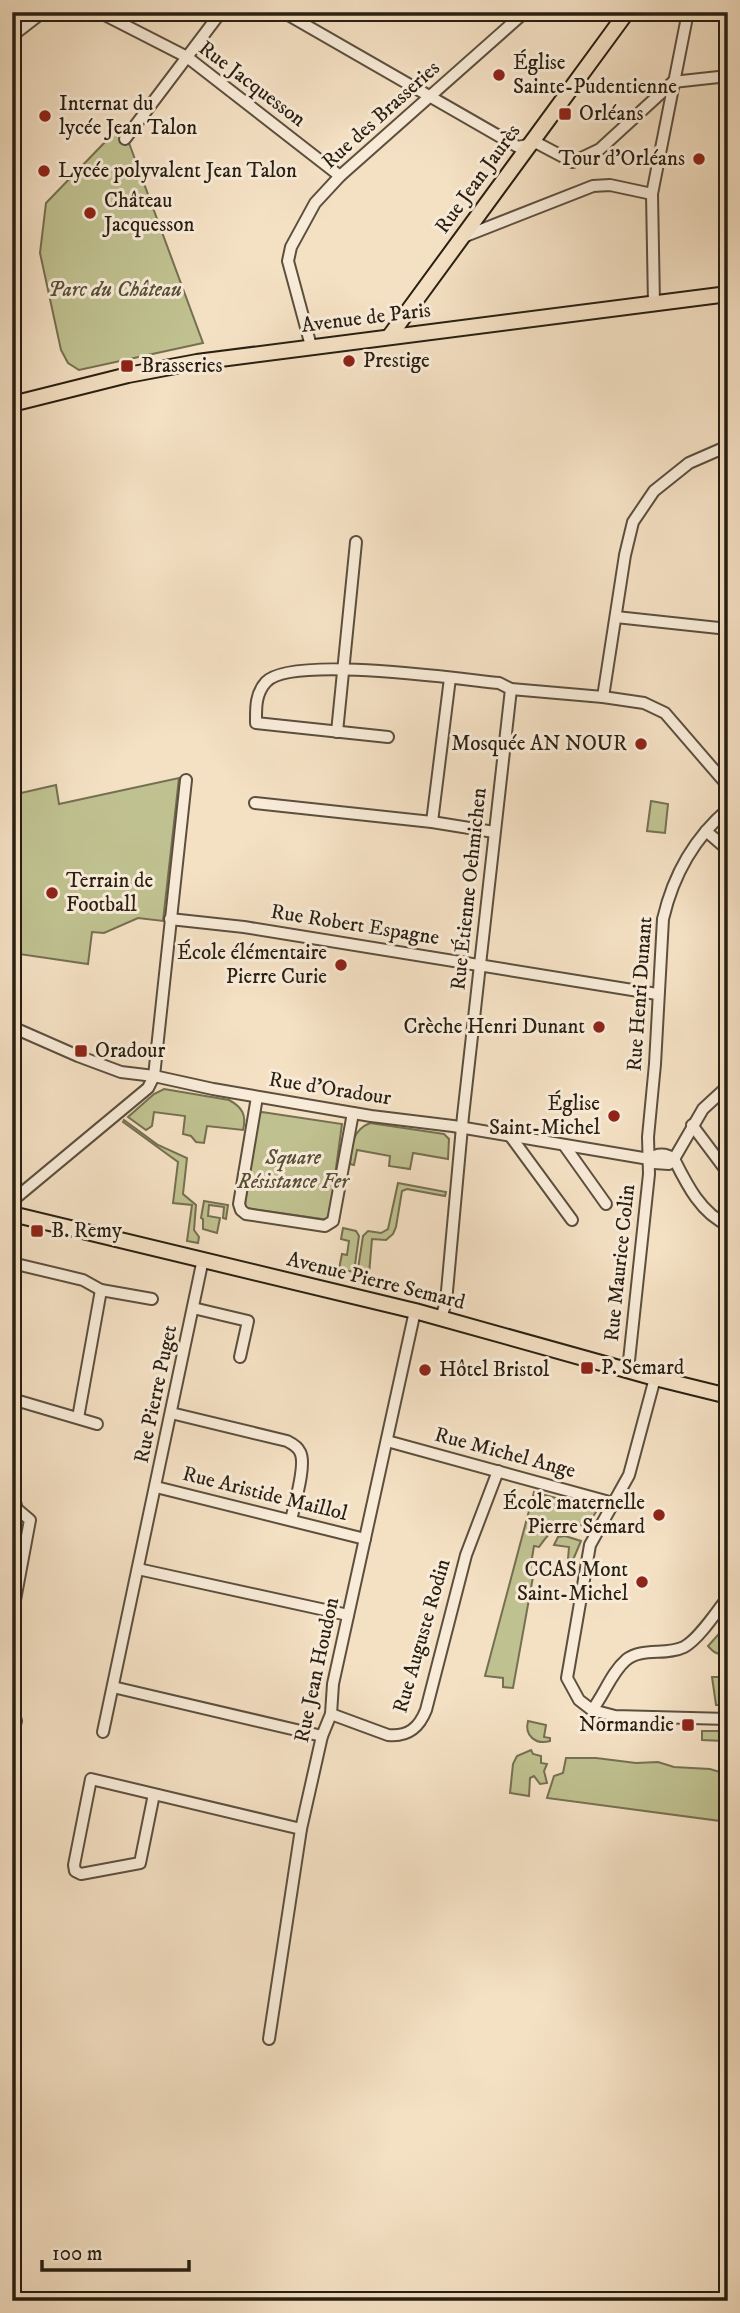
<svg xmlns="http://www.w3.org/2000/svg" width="740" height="2313" font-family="'IM FELL DW Pica',serif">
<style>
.green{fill:#c0c190;stroke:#747051;stroke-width:2}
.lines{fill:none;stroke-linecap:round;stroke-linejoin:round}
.minor-casing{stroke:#5c4f3e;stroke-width:14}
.major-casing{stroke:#291f12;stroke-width:18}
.minor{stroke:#f8ebd8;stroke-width:10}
.major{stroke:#f4e0c3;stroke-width:14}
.poi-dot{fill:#8f2418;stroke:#f8ebd8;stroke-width:2.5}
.labels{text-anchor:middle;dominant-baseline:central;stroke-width:6;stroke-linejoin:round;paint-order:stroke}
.poi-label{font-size:21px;fill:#291f12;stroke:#f8ebd8;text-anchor:start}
.street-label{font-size:21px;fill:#291f12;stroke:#f8ebd8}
.park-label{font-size:21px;font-style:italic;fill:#565038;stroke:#f8ebd8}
</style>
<rect width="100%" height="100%" fill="#f4e0c3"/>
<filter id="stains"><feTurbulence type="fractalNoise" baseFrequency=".00286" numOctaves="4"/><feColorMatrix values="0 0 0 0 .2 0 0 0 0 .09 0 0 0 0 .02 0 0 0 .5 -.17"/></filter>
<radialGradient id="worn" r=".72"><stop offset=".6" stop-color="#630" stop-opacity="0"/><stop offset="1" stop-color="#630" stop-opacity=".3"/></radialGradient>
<g class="green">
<polygon points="118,125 123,132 120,136 129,143 203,343 79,370 68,363 61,350 40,253 46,203 107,140"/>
<polygon points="179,778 163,921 138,918 104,933 92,932 88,964 12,953 12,795 56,785 59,804"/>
<polygon points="651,801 668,804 665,833 647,831"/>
<path d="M 164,1089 L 229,1100 C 242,1107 247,1115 243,1130 L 207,1126 L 204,1143 L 196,1142 L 191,1136 L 183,1134 L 185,1116 L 154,1112 L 152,1126 L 146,1130 L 128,1117 L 154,1094 Z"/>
<polygon points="262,1112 342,1124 329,1220 246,1208 245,1204 258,1113"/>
<polygon points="124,1120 158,1145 187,1158 183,1194 196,1205 194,1230 199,1237 198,1243 187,1241 192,1205 173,1203 178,1162 123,1122"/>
<path d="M 370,1123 L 444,1134 L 449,1139 L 448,1159 L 413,1153 L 410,1169 L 389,1166 L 390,1156 L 357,1150 L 354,1165 L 350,1164 C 352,1146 351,1131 370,1123 Z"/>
<polygon points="398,1183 446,1192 445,1196 407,1189 402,1191 396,1227 393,1234 386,1240 372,1239 368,1286 356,1282 363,1236 368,1231 381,1233 388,1229"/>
<polygon points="204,1201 228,1205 226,1219 223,1218 224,1207 209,1205 208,1216 220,1218 217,1233 203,1229 203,1219 201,1218"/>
<polygon points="343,1228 356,1231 359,1236 354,1272 339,1269 342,1254 347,1255 349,1241 341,1239"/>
<path d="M 534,1492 L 592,1508 L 596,1512 L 587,1526 C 561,1522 554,1525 539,1547 L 534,1546 L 529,1576 L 533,1577 L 513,1688 L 503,1687 L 503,1678 L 485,1676 Z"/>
<polygon points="565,1536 581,1541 573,1560 568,1559 569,1547 554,1545 558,1537"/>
<path d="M 726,1626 L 728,1627 L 728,1653 C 719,1656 714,1653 708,1646 Z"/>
<polygon points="712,1677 728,1677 728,1705 716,1705"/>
<path d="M 528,1721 L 546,1725 L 544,1737 L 550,1738 L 550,1741 C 536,1745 524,1736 528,1721 Z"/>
<polygon points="702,1731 723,1731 723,1741 702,1740"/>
<polygon points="531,1750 533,1754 541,1756 541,1763 547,1764 544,1771 547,1783 540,1784 534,1776 530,1778 529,1796 510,1793 513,1764 517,1756"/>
<polygon points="566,1758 596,1758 636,1763 658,1762 674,1767 710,1769 720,1772 728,1782 728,1822 547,1798 554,1776 563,1773"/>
</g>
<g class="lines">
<defs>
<g id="minor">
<polyline points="99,12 187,57 340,176"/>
<polyline points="283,12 518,147 537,143 573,162 600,149 673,82 728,76"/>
<polyline points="12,36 43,12"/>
<polyline points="125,139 221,12"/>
<polyline points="463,237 593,186 610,185 652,194"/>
<polyline points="654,304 652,194 688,12"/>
<polyline points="311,346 288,261 291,247 315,203 340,176 525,12"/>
<polyline points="616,617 728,629"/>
<polyline points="603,697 644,703 665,713 728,786"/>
<polyline points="337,732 356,542"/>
<path d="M 388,737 L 256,723 C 256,709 255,694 266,682 C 291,655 458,679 499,683 L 511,689 L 603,697 L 625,555 L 633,522 L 654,491 L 689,463 L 728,446"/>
<polyline points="255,803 432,822 494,832"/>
<polyline points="432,822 450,678"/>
<polyline points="706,831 728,850"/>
<polyline points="170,919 244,927 657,994"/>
<polyline points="12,1027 78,1056 121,1072 154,1076 213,1089 371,1116 453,1126 649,1159 654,1163 669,1164 674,1159"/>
<polyline points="257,1097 239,1204 241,1210 246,1214 325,1226 333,1221 353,1113"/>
<polyline points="692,1125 728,1173"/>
<polyline points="511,1137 572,1220"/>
<polyline points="564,1145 606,1204"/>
<path d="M 649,1159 C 657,1153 666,1153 674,1159"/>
<polyline points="674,1159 703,1109 728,1086"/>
<path d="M 674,1159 C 686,1183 701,1214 728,1225"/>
<polyline points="12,1201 148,1088 154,1076 186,780"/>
<polyline points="12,1263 83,1280 101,1290 152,1299"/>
<polyline points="193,1308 248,1321 240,1357"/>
<polyline points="441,1318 446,1302 463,1116 511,689"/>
<path d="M 628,1370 L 649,1174 L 648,1137 L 655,1064 L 663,919 C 673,876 694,838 728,809"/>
<polyline points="655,1378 629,1475 590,1545 567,1678 579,1700 592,1710 615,1716 728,1719"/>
<polyline points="12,1399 97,1424"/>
<path d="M 171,1413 L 287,1441 C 291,1443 298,1447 300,1452 C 307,1464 294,1506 291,1520"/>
<polyline points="78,1418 101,1290"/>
<polyline points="387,1441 613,1503"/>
<polyline points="156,1487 365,1539"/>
<polyline points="12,1492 17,1509 30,1520 12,1616"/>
<polyline points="138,1569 348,1615"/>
<polyline points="113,1687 322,1736"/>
<polyline points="12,1709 16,1721 12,1734"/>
<path d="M 592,1710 C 604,1695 611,1673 626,1660 C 642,1647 666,1656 684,1647 C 699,1639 717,1611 728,1597"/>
<path d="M 331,1714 L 388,1735 C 408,1737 419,1728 426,1710 L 466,1555 L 498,1471"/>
<polyline points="103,1732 203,1259"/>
<polyline points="154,1794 140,1863 81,1874 75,1871 74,1865 91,1779 301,1829"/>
<polyline points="269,2039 301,1829 322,1736 331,1714 333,1684 415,1311"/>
</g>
<g id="major">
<polyline points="389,337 627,12"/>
<polyline points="12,404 128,375 197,362 728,294"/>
<polyline points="12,1214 415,1311 655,1378 728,1396"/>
</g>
</defs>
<use href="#minor" class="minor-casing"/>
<use href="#major" class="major-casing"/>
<use href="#minor" class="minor"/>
<use href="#major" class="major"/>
</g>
<g class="poi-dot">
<circle cx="499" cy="75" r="7"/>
<rect x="558" y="107" width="14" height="14" rx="3.5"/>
<circle cx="45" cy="116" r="7"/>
<circle cx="699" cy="159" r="7"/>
<circle cx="44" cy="171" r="7"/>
<circle cx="90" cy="213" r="7"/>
<circle cx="349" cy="361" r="7"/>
<rect x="120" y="359" width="14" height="14" rx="3.5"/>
<circle cx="641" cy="744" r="7"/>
<circle cx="52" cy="893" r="7"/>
<circle cx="341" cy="965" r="7"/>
<circle cx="599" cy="1027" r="7"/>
<rect x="74" y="1044" width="14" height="14" rx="3.5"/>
<circle cx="614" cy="1116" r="7"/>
<rect x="30" y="1224" width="14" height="14" rx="3.5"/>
<rect x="580" y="1361" width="14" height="14" rx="3.5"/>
<circle cx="425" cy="1370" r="7"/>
<circle cx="659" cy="1515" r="7"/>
<circle cx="642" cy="1582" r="7"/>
<rect x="681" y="1718" width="14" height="14" rx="3.5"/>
</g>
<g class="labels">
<g class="poi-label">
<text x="513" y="63">Église<tspan x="513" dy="24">Sainte-Pudentienne</tspan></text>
<text x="59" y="104">Internat du<tspan x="59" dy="24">lycée Jean Talon</tspan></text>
<text x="579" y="114">Orléans</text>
<text x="685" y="159" text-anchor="end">Tour d'Orléans</text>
<text x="58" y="171">Lycée polyvalent Jean Talon</text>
<text x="104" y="201">Château<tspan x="104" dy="24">Jacquesson</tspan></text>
<text x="363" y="361">Prestige</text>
<text x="141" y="366">Brasseries</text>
<text x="627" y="744" text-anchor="end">Mosquée AN NOUR</text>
<text x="66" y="881">Terrain de<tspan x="66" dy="24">Football</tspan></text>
<text x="327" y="953" text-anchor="end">École élémentaire<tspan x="327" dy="24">Pierre Curie</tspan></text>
<text x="585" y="1027" text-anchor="end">Crèche Henri Dunant</text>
<text x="95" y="1051">Oradour</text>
<text x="600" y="1104" text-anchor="end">Église<tspan x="600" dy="24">Saint-Michel</tspan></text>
<text x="51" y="1231">B. Remy</text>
<text x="601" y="1368">P. Semard</text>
<text x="439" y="1370">Hôtel Bristol</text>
<text x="645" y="1503" text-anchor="end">École maternelle<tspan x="645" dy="24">Pierre Semard</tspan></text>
<text x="628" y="1570" text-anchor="end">CCAS Mont<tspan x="628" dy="24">Saint-Michel</tspan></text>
<text x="674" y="1725" text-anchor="end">Normandie</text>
</g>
<g class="street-label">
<text transform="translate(252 84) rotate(37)">Rue Jacquesson</text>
<text transform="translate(381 115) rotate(-42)">Rue des Brasseries</text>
<text transform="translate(478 179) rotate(-54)">Rue Jean Jaurès</text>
<text transform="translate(366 318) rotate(-7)">Avenue de Paris</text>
<text transform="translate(469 889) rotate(-84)">Rue Étienne Oehmichen</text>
<text transform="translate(355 925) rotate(9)">Rue Robert Espagne</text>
<text transform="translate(640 994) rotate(-86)">Rue Henri Dunant</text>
<text transform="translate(330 1089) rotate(9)">Rue d'Oradour</text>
<text transform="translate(620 1263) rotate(-84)">Rue Maurice Colin</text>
<text transform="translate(376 1281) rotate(14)">Avenue Pierre Semard</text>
<text transform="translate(156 1394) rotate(-78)">Rue Pierre Puget</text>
<text transform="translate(505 1453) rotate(15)">Rue Michel Ange</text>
<text transform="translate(265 1494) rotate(14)">Rue Aristide Maillol</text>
<text transform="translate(422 1636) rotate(-74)">Rue Auguste Rodin</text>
<text transform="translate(317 1670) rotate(-78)">Rue Jean Houdon</text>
</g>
<g class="park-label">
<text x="115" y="290">Parc du Château</text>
<text x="293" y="1158">Square<tspan x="293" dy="24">Résistance Fer</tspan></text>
</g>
</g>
<rect width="740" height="2313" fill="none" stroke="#f4e0c3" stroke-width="42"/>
<rect x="14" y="14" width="712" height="2285" fill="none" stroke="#291f12" stroke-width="3.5"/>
<rect x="21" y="21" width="698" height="2271" fill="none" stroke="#291f12" stroke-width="2"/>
<path d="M42 2260v10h147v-10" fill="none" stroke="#291f12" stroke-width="3.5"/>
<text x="52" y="2260" font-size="21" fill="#291f12" stroke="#f8ebd8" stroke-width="5" paint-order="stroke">100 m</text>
<rect width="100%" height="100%" filter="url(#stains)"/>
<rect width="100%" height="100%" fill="url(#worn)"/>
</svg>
